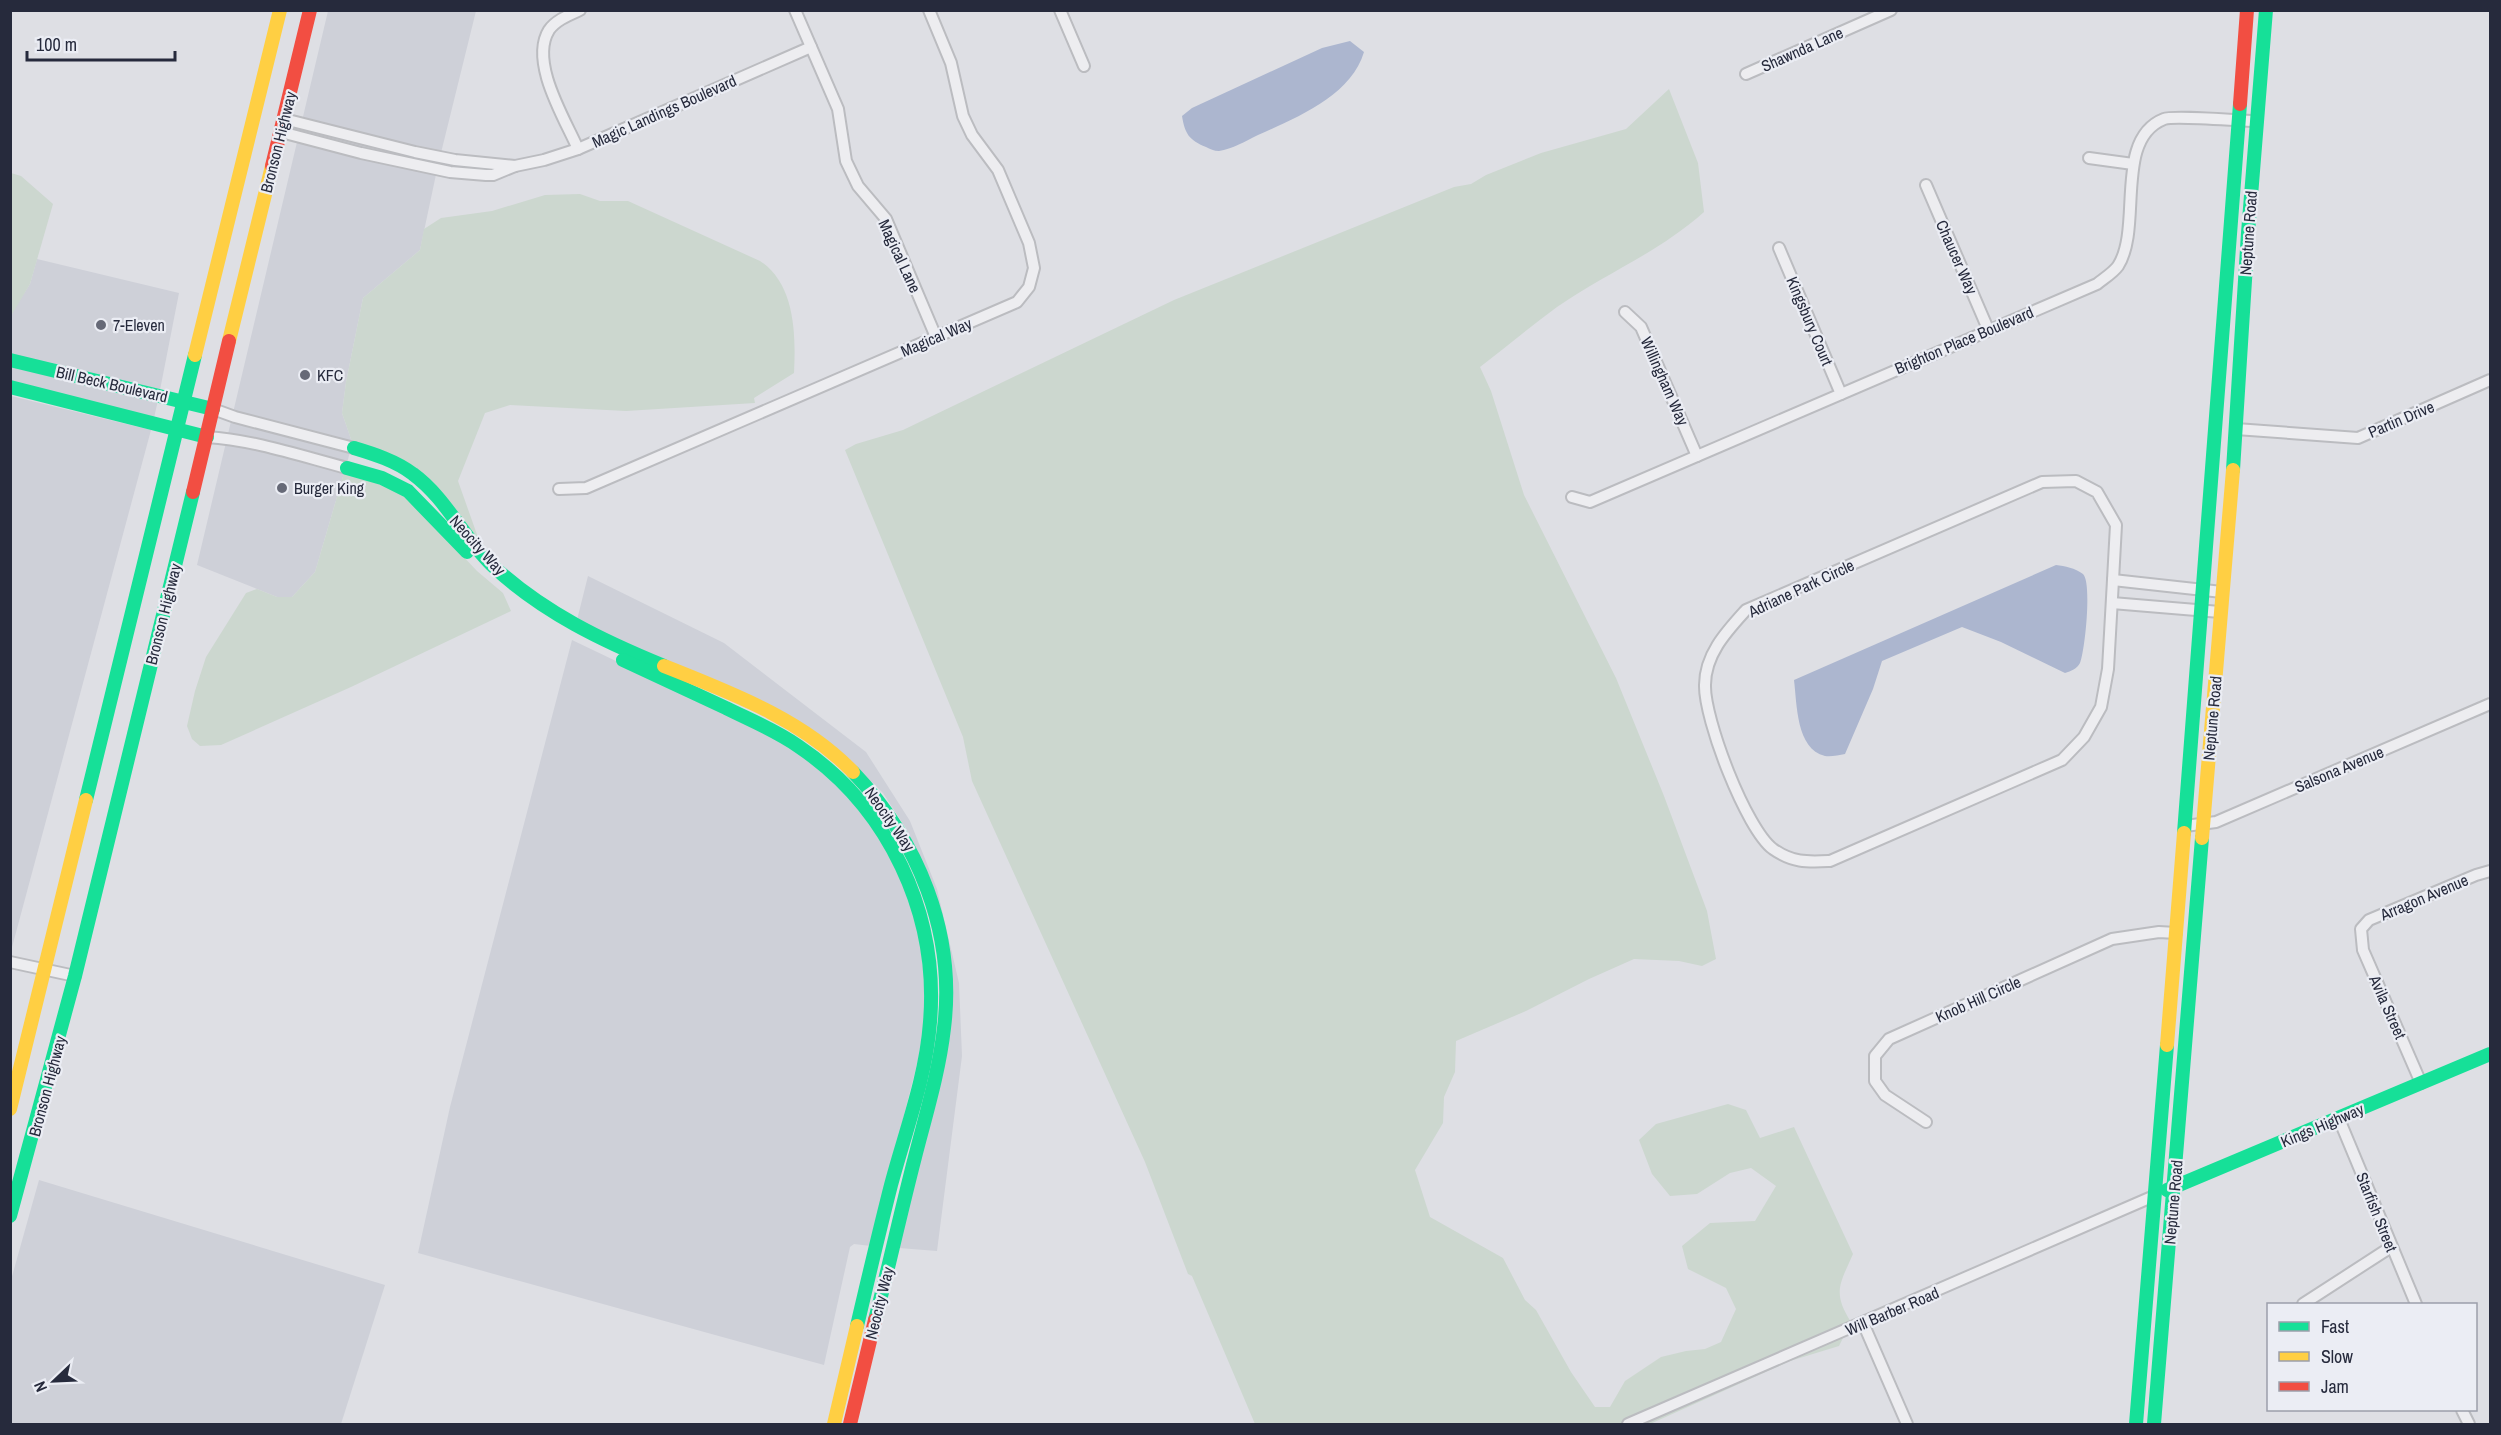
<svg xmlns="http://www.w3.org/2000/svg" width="2501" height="1435" font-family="'Archivo Narrow',sans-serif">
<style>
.built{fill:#ced0d8}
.green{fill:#ccd7cf}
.water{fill:#acb6cf}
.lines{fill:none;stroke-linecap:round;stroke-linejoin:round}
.street-casing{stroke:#bbbcc0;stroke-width:14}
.street{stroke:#ededf0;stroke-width:10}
.fast{stroke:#16e098;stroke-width:14}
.slow{stroke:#ffcf43;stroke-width:14}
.jam{stroke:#f24e42;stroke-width:14}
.poi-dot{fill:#666977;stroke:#ebedf4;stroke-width:2}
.labels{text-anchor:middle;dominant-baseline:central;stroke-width:4.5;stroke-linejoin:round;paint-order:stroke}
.street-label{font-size:16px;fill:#262a3c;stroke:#ebedf4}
.poi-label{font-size:16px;fill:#262a3c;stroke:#ebedf4;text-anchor:start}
</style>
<rect width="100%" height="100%" fill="#dedfe4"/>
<g class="built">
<polygon points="328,11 476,11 438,165 420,250 363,298 346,382 342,413 352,442 350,441 346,451 350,452 347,463 340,471 344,473 315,572 292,597 277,597 197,565"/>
<polygon points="37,259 179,293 160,390 11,355 10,316 30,284"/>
<polygon points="10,366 158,400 154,418 11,382"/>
<polygon points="11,396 151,430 11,951"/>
<polygon points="588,576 724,643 866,752 910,821 937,889 959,983 962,1056 937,1251 899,1248 952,1009 907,830 883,793 842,753 577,620"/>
<polygon points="572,640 754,727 803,755 836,782 867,819 899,869 918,928 925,982 924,1023 918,1060 871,1246 854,1244 850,1247 824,1365 418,1253 450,1107"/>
<polygon points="39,1180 385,1285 341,1424 11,1424 11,1280"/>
</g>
<g class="green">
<path d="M 1669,89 L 1698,163 L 1704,212 C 1658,253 1606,273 1557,307 C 1531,326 1506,347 1480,367 L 1491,391 L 1524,495 L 1616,678 L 1664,796 L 1707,911 L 1716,959 L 1702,966 L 1679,961 L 1634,959 L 1589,979 L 1526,1011 L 1456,1041 L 1455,1072 L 1444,1097 L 1443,1123 L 1415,1170 L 1430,1217 L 1503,1258 L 1525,1300 L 1536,1310 L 1571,1372 L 1595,1407 L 1610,1407 L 1625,1381 L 1661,1357 L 1686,1351 L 1705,1349 L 1721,1342 L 1736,1309 L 1726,1288 L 1688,1269 L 1682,1246 L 1710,1223 L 1755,1221 L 1776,1186 L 1751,1168 L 1730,1173 L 1697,1194 L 1670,1196 L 1652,1174 L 1639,1140 L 1656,1124 L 1728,1104 L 1746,1110 L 1760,1138 L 1794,1127 L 1853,1254 C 1840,1284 1832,1292 1851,1322 L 1839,1346 L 1790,1361 L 1650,1424 L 1255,1424 L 1192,1276 L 1188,1274 L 1145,1162 L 972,781 L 963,737 L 845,450 L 856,444 L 903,430 L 1174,300 L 1454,187 L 1471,184 L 1486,175 L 1541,153 L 1626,129 Z"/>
<polygon points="11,173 21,176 53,204 30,284 11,316"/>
<path d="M 580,194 L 600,201 L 628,201 L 760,261 C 795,284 796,334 794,373 L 754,398 L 755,403 L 626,411 L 510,405 L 485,413 L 458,481 L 480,543 L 447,500 L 352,442 L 342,413 L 346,382 L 363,298 L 420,250 L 424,229 L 441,218 L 492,211 L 545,195 Z"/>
<polygon points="344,473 379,483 405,495 477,571 503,593 511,611 351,687 221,745 200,746 192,739 187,726 195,691 206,657 246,593 257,589 277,597 292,597 315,572"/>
</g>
<g class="water">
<path d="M 1350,41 L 1364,52 C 1351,96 1296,118 1258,135 C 1246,141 1232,149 1219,151 C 1214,151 1210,149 1206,147 C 1189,140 1185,134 1182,116 L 1192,108 L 1322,48 Z"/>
<path d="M 2056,565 C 2065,566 2075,568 2083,574 C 2092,582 2085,651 2080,663 C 2077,669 2071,671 2065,673 L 2001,642 L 1962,627 L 1882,661 L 1873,689 L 1845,754 C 1839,755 1831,757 1825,756 C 1796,749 1797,704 1794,680 Z"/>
</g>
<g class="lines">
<defs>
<g id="street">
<polyline points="795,10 838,109 846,161 858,186 886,219 936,337"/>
<polyline points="1060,10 1084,66"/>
<polyline points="1746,74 1891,10"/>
<polyline points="284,119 415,152 455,160 515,166"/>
<polyline points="281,132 361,153 450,172 486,175 493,175 515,166 544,160 578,149 811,47"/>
<path d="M 578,149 C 565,119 529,62 549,30 C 556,20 569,15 580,10"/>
<polyline points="2089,158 2133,164"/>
<polyline points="1926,185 1988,329"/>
<polyline points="1779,248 1841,394"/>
<polyline points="1625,312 1641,327 1697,456"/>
<polyline points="213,409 235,417 354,448"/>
<polyline points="2236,429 2358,438 2490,380"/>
<path d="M 207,437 C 254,440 301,456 347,468"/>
<path d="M 2076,481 L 2097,492 L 2116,525 L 2113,580 L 2108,669 L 2101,707 L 2084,737 L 2062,760 L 1830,861 C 1807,862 1793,863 1773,849 C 1746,829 1704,719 1705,685 C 1705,654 1727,631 1746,610 L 2042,482 Z"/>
<polyline points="559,489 586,488 1017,302 1029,287 1034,268 1029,243 998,170 972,135 963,116 951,63 929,10"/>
<path d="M 1572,497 L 1590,502 L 2097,284 C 2103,279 2113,273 2118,266 C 2143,227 2113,139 2164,119 C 2174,115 2240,121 2256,121"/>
<polyline points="2113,580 2222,592"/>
<polyline points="2112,603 2220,612"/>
<polyline points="2185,826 2216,822 2490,704"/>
<polyline points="10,962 75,976"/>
<polyline points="2421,1083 2363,950 2361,929 2369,920 2476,875 2490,871"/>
<polyline points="2339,1119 2416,1304"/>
<polyline points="1926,1122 1885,1095 1875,1081 1875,1056 1889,1039 2112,939 2159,932 2176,933"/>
<polyline points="2303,1304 2391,1247"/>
<polyline points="1863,1323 1907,1424"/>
<polyline points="2462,1410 2469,1424"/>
<polyline points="1628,1424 2154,1196"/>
</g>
</defs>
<use href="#street" class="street-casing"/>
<use href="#street" class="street"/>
<g class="fast">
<polyline points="10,360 213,409"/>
<polyline points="10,387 207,437"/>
<path d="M 354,448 C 374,454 396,461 413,474 C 446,498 464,539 494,567 C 544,613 603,641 664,666"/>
<polyline points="347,468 382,478 408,491 467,552"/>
<polyline points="2233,470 2248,233 2266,10"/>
<path d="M 623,660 C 657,676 691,692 726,708 C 750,720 775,730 798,746 C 889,807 939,914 930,1022 C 926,1078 905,1132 891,1185 C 879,1232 868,1279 857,1326"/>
<path d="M 853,772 C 918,840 956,933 944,1028 C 939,1072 926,1114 915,1157 C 901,1211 889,1266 875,1320"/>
<polyline points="86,800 195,355"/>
<polyline points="2184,833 2240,104"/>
<polyline points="2167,1190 2490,1054"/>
<polyline points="10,1216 75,976 193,492"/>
<polyline points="2136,1424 2167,1045"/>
<polyline points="2154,1424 2202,838"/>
</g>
<g class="slow">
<polyline points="229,341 272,166"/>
<polyline points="195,355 280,10"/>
<path d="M 664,666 C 731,693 802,719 853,772"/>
<polyline points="2202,838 2233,470"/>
<polyline points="2167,1045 2184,833"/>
<polyline points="10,1109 86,800"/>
<polyline points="834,1424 857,1326"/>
</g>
<g class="jam">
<polyline points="2240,104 2247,10"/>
<polyline points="272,166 310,10"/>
<polyline points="193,492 229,341"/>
<polyline points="850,1424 875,1320"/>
</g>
</g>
<g class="poi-dot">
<circle cx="101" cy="325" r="6"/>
<circle cx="305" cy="375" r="6"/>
<circle cx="282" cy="488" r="6"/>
</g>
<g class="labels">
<g class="street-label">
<text transform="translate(1802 49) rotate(-24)">Shawnda Lane</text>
<text transform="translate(664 111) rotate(-24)">Magic Landings Boulevard</text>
<text transform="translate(278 142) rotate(-76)">Bronson Highway</text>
<text transform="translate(2248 233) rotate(-86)">Neptune Road</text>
<text transform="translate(900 256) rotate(65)">Magical Lane</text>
<text transform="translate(1957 257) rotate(66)">Chaucer Way</text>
<text transform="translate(1810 321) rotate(67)">Kingsbury Court</text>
<text transform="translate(936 337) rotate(-23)">Magical Way</text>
<text transform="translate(1964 340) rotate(-23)">Brighton Place Boulevard</text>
<text transform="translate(1665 381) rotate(66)">Willingham Way</text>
<text transform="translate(112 384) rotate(13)">Bill Beck Boulevard</text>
<text transform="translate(2401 419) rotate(-23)">Partin Drive</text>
<text transform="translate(478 545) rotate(48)">Neocity Way</text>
<text transform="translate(1801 588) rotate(-25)">Adriane Park Circle</text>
<text transform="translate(163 614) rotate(-76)">Bronson Highway</text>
<text transform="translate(2212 718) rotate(-85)">Neptune Road</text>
<text transform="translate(2339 769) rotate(-23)">Salsona Avenue</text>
<text transform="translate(890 819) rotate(55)">Neocity Way</text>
<text transform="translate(2424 897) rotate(-23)">Arragon Avenue</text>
<text transform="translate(1978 999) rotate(-24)">Knob Hill Circle</text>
<text transform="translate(2388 1007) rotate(66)">Avila Street</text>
<text transform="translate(47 1086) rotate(-75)">Bronson Highway</text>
<text transform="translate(2322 1125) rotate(-23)">Kings Highway</text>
<text transform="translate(2173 1202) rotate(-85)">Neptune Road</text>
<text transform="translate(2377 1212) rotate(68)">Starfish Street</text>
<text transform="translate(879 1303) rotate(-76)">Neocity Way</text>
<text transform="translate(1892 1311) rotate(-23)">Will Barber Road</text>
</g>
<g class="poi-label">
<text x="113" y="325">7-Eleven</text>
<text x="317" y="375">KFC</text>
<text x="294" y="488">Burger King</text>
</g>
</g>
<rect width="2501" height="1435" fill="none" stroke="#262a3c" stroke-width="24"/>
<rect x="2267" y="1303" width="210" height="108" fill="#ebedf4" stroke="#9c9faa" stroke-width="1.5"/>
<rect x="2279" y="1322" width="30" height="9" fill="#16e098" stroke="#9c9faa" stroke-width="1.5"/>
<text x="2321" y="1333" font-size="18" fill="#262a3c">Fast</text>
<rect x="2279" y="1352" width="30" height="9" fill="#ffcf43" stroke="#9c9faa" stroke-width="1.5"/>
<text x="2321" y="1363" font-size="18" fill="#262a3c">Slow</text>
<rect x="2279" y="1382" width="30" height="9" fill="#f24e42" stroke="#9c9faa" stroke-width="1.5"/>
<text x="2321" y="1393" font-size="18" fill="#262a3c">Jam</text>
<g transform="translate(54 1381) rotate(247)" stroke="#ebedf4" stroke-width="4.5" paint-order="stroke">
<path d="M0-4.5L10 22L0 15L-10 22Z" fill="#262a3c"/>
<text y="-9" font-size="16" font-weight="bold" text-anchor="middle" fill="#262a3c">N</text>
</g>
<path d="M27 51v9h148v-9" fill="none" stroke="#262a3c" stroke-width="3"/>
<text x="36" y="51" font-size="18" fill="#262a3c" stroke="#ebedf4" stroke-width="4.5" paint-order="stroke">100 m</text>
</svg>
